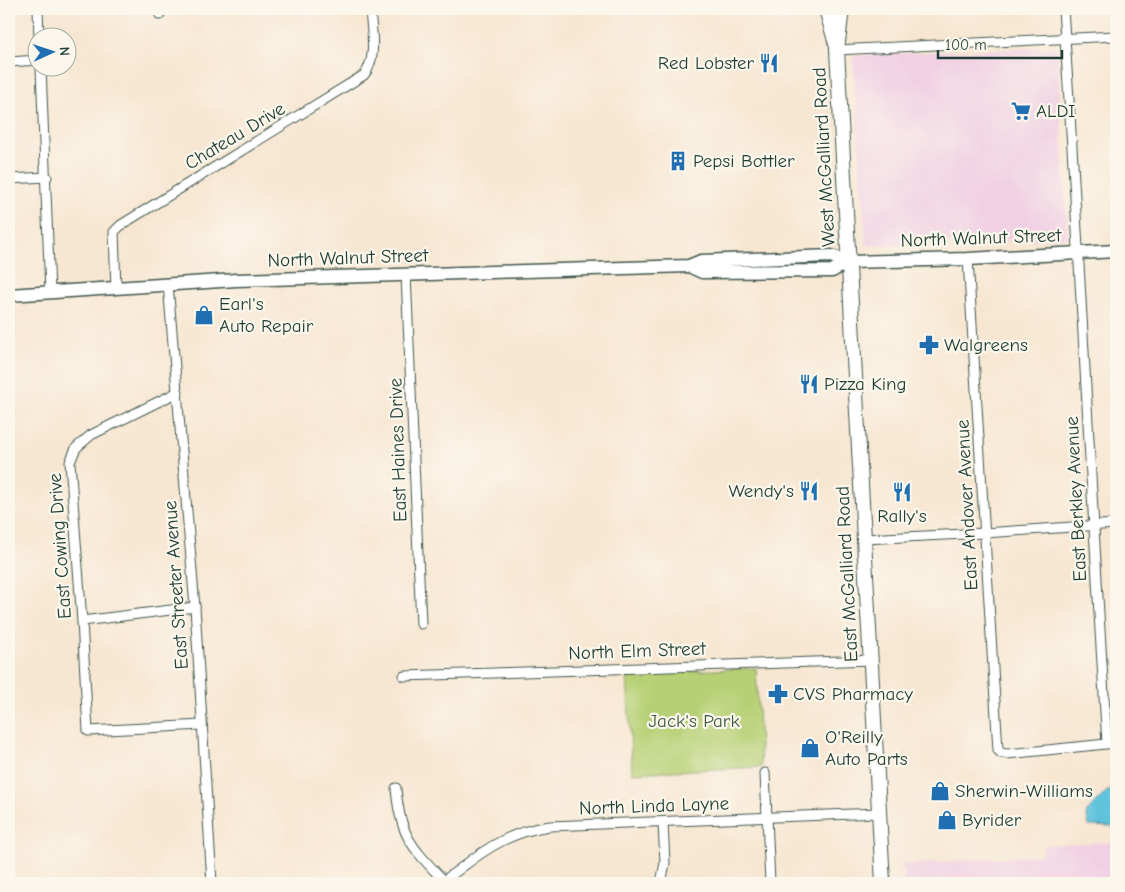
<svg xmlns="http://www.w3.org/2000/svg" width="1125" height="892" font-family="'Comic Neue',sans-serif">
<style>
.built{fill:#f1d0e3}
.green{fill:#b7d075;stroke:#6b8654}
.water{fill:#5ec3db;stroke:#3e8088}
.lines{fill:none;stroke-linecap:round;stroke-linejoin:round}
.minor-casing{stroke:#3f564c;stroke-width:11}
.secondary-casing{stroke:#3f564c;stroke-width:15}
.primary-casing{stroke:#3f564c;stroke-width:16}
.minor{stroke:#fff;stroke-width:9}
.secondary{stroke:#fff;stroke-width:12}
.primary{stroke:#fff;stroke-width:14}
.labels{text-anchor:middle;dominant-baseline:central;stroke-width:4.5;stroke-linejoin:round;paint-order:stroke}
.poi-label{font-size:19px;fill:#1f3d34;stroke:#fbf7ec;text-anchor:start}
.street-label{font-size:19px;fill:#1f3d34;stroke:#fbf7ec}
.park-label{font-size:19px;fill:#3d5a41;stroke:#fbf7ec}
</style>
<rect width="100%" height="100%" fill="#fbf7ec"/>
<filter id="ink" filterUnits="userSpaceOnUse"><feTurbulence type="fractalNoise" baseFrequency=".02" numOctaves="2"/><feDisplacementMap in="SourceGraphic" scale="10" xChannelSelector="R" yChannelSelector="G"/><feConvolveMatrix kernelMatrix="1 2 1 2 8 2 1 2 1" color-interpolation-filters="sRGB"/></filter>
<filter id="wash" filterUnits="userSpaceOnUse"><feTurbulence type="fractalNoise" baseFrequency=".0096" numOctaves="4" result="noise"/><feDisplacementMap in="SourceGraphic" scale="20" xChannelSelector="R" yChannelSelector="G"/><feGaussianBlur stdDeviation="1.12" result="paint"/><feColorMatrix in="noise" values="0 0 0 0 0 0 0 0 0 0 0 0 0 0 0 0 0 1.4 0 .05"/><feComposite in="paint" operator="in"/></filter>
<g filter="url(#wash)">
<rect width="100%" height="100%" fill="#f7e6d1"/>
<g class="built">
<polygon points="1057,47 1068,238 870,246 866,243 853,59 857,55"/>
<polygon points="1116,842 1116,883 904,883 903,871 899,863 907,864 1041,855 1045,845"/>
</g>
<polygon class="green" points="756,668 761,767 632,773 627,674"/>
<polygon class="water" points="1116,787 1116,827 1089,826 1086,813 1106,792"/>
</g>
<g filter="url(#ink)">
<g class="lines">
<defs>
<g id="minor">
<polyline points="38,9 39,38"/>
<path d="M 1063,9 C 1080,253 1091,498 1107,743"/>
<polyline points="160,15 160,9"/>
<polyline points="837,50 1116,36"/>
<polyline points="9,62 38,60"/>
<polyline points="41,68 50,292"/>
<polyline points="9,179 47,177"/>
<polyline points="968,259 998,750 1001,753 1007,754 1116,743"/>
<polyline points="406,274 421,624"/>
<polyline points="168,284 195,607 212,883"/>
<path d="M 116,288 L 114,232 L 121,225 L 364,75 C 378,58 371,29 370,9"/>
<polyline points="178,392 91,435 76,448 70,462 82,621 88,731 202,725"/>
<polyline points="864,539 985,533 1116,524"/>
<polyline points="82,621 195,607"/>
<polyline points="404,676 871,660"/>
<polyline points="765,773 770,883"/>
<path d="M 396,788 C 400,837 412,847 444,881"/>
<path d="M 443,883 C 447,877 455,873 461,868 C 489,846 514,831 550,826 L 879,813"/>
<polyline points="661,883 665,863 663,823"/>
</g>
<g id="secondary">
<polyline points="689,266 702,272 832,271 848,262"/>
<polyline points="9,295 236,280 689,266 701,261 831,256 848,262 968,259 1116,251"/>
</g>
<g id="primary">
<polyline points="826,9 836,44"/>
<polyline points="842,9 837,50 883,883"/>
</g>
</defs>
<use href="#minor" class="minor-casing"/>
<use href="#secondary" class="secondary-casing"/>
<use href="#primary" class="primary-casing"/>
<use href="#minor" class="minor"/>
<use href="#secondary" class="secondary"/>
<use href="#primary" class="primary"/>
</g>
</g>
<defs>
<symbol id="restaurant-bare" viewBox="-9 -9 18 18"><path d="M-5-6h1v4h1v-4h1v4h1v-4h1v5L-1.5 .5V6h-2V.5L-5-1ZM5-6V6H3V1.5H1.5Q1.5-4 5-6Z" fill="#1f6fb2" stroke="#fbf7ec" stroke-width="2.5" paint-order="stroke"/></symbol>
<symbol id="supermarket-bare" viewBox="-9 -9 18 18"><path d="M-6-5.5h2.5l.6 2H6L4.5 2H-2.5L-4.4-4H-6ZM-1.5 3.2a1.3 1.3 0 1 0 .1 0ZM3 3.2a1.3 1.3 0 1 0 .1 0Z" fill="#1f6fb2" stroke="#fbf7ec" stroke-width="2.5" paint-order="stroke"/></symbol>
<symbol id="building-bare" viewBox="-9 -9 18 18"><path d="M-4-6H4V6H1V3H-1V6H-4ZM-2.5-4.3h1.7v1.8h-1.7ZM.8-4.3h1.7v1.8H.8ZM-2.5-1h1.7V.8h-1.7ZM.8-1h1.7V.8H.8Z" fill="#1f6fb2" stroke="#fbf7ec" stroke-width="2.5" paint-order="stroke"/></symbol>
<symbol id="shop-bare" viewBox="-9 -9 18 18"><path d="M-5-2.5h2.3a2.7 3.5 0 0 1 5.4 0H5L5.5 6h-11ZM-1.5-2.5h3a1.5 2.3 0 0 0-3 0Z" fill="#1f6fb2" stroke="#fbf7ec" stroke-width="2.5" paint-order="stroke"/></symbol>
<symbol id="pharmacy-bare" viewBox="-9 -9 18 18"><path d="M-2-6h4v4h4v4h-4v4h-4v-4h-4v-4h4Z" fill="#1f6fb2" stroke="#fbf7ec" stroke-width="2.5" paint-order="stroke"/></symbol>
</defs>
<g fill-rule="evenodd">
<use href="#restaurant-bare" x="755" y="49" width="28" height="28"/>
<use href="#supermarket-bare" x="1007" y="97" width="28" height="28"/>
<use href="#building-bare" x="664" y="147" width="28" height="28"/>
<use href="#shop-bare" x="190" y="301" width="28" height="28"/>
<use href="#pharmacy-bare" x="915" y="331" width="28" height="28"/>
<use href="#restaurant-bare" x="795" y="370" width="28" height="28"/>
<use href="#restaurant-bare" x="795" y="477" width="28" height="28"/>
<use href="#restaurant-bare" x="888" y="478" width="28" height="28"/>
<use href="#pharmacy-bare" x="764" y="680" width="28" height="28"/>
<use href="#shop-bare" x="796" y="734" width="28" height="28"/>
<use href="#shop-bare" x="926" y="777" width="28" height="28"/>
<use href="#shop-bare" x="933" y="806" width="28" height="28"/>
</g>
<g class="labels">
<g class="poi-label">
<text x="754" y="63" text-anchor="end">Red Lobster</text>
<text x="1036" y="111">ALDI</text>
<text x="693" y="161">Pepsi Bottler</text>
<text x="219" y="304">Earl's<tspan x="219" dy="22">Auto Repair</tspan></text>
<text x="944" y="345">Walgreens</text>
<text x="824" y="384">Pizza King</text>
<text x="794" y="491" text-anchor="end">Wendy's</text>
<text x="902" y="516" text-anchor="middle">Rally's</text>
<text x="793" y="694">CVS Pharmacy</text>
<text x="825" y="737">O'Reilly<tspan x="825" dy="22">Auto Parts</tspan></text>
<text x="955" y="791">Sherwin-Williams</text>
<text x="962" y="820">Byrider</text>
</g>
<g class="street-label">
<text transform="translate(235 136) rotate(-31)">Chateau Drive</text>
<text transform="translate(824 157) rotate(-93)">West McGalliard Road</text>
<text transform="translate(981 238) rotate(-2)">North Walnut Street</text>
<text transform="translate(348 258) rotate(-2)">North Walnut Street</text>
<text transform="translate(398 450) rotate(-92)">East Haines Drive</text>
<text transform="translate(1076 499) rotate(-93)">East Berkley Avenue</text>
<text transform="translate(967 505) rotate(-93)">East Andover Avenue</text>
<text transform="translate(60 546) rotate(-94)">East Cowing Drive</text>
<text transform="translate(847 574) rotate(-93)">East McGalliard Road</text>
<text transform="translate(176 585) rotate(-94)">East Streeter Avenue</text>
<text transform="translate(637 651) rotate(-2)">North Elm Street</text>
<text transform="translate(654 806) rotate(-2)">North Linda Layne</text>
</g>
<g class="park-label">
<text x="694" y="721">Jack's Park</text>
</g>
</g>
<rect width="1125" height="892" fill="none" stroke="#fbf7ec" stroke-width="30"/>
<g transform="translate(52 52) rotate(87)"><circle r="24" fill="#fbf7ec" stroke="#a3ada2"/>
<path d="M0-4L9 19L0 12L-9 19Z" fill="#1f6fb2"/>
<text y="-8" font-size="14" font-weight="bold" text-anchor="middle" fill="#1f3d34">N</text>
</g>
<path d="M938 50v8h124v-8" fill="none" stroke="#1f3d34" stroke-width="2.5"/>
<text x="945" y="50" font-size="15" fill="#1f3d34" stroke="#fbf7ec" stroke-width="4" paint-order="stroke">100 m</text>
</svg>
